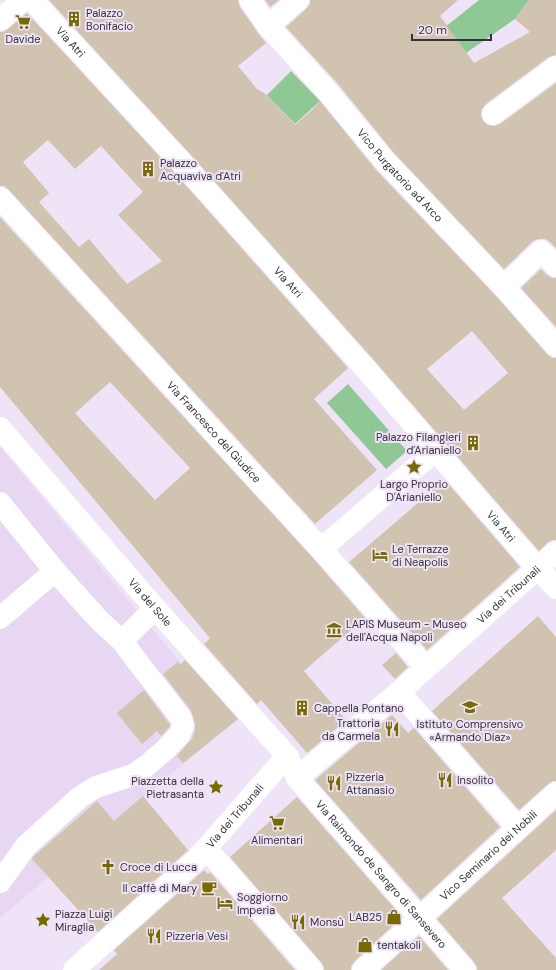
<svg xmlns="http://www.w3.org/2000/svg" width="556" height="970" font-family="'DM Sans',sans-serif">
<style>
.built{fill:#e7d7f2}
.green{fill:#8fc894}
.building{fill:#d0c3b0;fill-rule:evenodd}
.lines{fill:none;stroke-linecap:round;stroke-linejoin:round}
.minor{stroke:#fff;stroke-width:22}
.labels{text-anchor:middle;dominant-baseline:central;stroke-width:4;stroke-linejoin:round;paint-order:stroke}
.poi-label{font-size:11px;fill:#37323a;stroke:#efe3f7;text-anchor:start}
.street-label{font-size:11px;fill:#37323a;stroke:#efe3f7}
</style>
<rect width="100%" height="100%" fill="#efe3f7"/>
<polygon class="built" points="0,447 232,724 114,821 96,801 32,858 48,877 0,918"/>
<g class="green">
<polygon points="479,0 529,0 515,19 466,53 425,43"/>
<polygon points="291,71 320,101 295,124 267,95"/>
<polygon points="348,384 407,451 386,469 327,403"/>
</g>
<g class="building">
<path d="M 49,0 L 238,0 L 240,7 L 258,33 L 266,43 L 238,66 L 257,89 L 267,95 L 295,125 L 312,110 L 320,101 L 376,170 L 495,295 L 547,354 L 552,358 L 556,358 L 556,540 L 553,540 L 548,542 L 539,551 L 373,359 L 191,155 ZM 472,331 L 508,373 L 464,410 L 427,369 Z"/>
<polygon points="265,0 279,0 270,7"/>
<polygon points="310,0 458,0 440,16 474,63 530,32 515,19 529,0 556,0 556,55 549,57 486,104 482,109 481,115 483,121 488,125 494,126 500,124 556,83 556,248 550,242 545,239 538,239 532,242 504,269 394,153 338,84 286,27 306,9 310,4"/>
<path d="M 27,13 L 173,171 L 348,368 L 314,399 L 377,470 L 315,524 L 9,190 L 4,186 L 0,186 L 0,32 L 3,32 L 8,29 ZM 48,140 L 75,169 L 101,146 L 143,192 L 118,215 L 162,261 L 127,284 L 89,239 L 79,247 L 39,202 L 49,193 L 23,162 Z"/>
<path d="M 0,217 L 312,557 L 365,618 L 304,671 L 346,720 L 307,753 L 261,700 L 257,704 L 204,644 L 210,638 L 0,387 ZM 110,382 L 190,468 L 155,500 L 75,413 Z"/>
<polygon points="541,269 547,275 552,278 556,278 556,327 521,288"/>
<polygon points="445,480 520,567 427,650 349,562"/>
<polygon points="538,616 556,637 556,781 553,781 548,784 519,810 432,711"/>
<polygon points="396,653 408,667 395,679 382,665"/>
<polygon points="185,660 238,719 183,763 177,756 192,739 195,730 195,723 191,710 163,674 178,662 180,665"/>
<polygon points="144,690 170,725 169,727 161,736 157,731 142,744 117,713"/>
<polygon points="392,715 408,733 414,728 500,827 421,900 315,780"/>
<polygon points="143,796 188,850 98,932 32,859 34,856 97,801 114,821"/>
<polygon points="297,797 402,917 355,961 351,966 351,970 324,970 324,967 321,962 230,857"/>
<polygon points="556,810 556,850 502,898 556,958 556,970 477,970 477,967 474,962 437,919"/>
<polygon points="204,870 208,874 210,872 295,970 99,970 117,954 114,950"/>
<polygon points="419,936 448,970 381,970"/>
</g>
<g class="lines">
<g class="minor">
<path id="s1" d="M 32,0 L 182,163 L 364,367 L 538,569 L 556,588"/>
<path id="s2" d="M 250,0 L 268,26 L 328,92 L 385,161 L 504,287 L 556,346"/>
<polyline points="0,20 23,0"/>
<polyline points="268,26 298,0"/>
<polyline points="493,114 556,67"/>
<path id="s3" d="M 0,198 L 321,549 L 426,668"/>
<polyline points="504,287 541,251 556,266"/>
<path id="s4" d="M 0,428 L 155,608 L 288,757 L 297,778 L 465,970"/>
<polyline points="0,503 55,571 99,620 122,641 143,669 162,693 181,718 183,726 180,734 166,749 145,767 133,775 96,787 80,797 26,846 0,882"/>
<polyline points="321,549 436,450"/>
<polyline points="0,618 55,571"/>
<polyline points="122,641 155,608"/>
<polyline points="399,692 518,828"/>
<path id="s5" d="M 297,778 L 399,692 L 556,552"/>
<polyline points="206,848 312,970"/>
<path id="s6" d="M 74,970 L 196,860 L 279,765 L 288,757"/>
<path id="s7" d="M 363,970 L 556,793"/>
</g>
</g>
<defs>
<symbol id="building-bare" viewBox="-9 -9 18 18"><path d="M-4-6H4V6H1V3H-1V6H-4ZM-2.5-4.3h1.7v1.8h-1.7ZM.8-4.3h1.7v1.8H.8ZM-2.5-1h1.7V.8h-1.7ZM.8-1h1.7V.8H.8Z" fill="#786a01" stroke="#efe3f7" stroke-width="2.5" paint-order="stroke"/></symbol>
<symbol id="supermarket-bare" viewBox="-9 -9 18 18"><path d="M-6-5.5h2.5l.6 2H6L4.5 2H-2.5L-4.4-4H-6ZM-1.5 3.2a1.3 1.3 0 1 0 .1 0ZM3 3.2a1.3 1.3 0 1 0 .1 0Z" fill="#786a01" stroke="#efe3f7" stroke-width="2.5" paint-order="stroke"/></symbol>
<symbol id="sight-bare" viewBox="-9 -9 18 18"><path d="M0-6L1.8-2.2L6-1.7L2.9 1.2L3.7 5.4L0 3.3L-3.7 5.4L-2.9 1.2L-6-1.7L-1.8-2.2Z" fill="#786a01" stroke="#efe3f7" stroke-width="2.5" paint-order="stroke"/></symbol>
<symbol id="hotel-bare" viewBox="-9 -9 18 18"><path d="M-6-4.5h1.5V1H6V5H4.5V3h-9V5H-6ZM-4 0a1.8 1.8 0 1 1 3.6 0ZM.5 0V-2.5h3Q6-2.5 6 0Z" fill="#786a01" stroke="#efe3f7" stroke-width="2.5" paint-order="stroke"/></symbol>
<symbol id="museum-bare" viewBox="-9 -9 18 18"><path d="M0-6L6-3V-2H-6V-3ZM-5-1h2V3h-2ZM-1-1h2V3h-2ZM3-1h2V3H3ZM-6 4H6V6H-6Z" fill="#786a01" stroke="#efe3f7" stroke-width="2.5" paint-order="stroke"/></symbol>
<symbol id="school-bare" viewBox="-9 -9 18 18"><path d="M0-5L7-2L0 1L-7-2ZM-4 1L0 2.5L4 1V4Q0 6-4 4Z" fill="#786a01" stroke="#efe3f7" stroke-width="2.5" paint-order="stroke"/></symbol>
<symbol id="restaurant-bare" viewBox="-9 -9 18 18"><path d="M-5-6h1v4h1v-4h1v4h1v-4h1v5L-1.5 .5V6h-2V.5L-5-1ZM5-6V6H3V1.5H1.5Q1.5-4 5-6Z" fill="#786a01" stroke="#efe3f7" stroke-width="2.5" paint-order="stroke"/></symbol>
<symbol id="church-bare" viewBox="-9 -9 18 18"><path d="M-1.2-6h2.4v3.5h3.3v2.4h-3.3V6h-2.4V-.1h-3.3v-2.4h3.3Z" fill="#786a01" stroke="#efe3f7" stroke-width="2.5" paint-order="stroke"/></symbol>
<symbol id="cafe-bare" viewBox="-9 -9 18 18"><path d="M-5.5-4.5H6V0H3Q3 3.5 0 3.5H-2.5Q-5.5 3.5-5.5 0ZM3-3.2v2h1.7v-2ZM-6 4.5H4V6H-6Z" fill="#786a01" stroke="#efe3f7" stroke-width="2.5" paint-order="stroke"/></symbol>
<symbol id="shop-bare" viewBox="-9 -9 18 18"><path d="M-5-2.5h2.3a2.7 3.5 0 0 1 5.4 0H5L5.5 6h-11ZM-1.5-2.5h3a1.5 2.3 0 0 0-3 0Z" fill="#786a01" stroke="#efe3f7" stroke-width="2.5" paint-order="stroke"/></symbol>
</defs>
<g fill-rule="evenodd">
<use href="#building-bare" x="63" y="8" width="22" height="22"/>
<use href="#supermarket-bare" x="12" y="11" width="22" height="22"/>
<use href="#building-bare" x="137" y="158" width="22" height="22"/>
<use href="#building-bare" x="462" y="432" width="22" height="22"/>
<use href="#sight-bare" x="403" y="456" width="22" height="22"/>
<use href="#hotel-bare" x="369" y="544" width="22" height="22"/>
<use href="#museum-bare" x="323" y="619" width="22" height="22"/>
<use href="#school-bare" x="459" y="696" width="22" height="22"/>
<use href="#building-bare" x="291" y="697" width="22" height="22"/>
<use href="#restaurant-bare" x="381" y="718" width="22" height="22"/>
<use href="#restaurant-bare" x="434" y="769" width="22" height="22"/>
<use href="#restaurant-bare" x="323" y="772" width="22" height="22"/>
<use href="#sight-bare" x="205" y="776" width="22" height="22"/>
<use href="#supermarket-bare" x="266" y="812" width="22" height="22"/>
<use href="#church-bare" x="97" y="856" width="22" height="22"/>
<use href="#cafe-bare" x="198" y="877" width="22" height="22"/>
<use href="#hotel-bare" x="214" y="892" width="22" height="22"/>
<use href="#shop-bare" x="383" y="906" width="22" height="22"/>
<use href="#sight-bare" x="32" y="909" width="22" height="22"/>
<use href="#restaurant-bare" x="287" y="911" width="22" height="22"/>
<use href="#restaurant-bare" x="143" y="925" width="22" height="22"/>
<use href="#shop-bare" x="354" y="934" width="22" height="22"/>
</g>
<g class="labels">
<g class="poi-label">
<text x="86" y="13">Palazzo<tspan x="86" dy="13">Bonifacio</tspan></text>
<text x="23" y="39" text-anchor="middle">Davide</text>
<text x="160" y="163">Palazzo<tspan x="160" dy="13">Acquaviva d'Atri</tspan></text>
<text x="461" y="437" text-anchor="end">Palazzo Filangieri<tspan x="461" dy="13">d'Arianiello</tspan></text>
<text x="414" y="484" text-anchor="middle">Largo Proprio<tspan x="414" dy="13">D'Arianiello</tspan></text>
<text x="392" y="549">Le Terrazze<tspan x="392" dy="13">di Neapolis</tspan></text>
<text x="346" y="624">LAPIS Museum - Museo<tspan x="346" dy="13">dell'Acqua Napoli</tspan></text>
<text x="314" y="708">Cappella Pontano</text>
<text x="380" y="723" text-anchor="end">Trattoria<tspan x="380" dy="13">da Carmela</tspan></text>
<text x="470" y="724" text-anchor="middle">Istituto Comprensivo<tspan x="470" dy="13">«Armando Diaz»</tspan></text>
<text x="346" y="777">Pizzeria<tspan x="346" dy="13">Attanasio</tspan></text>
<text x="457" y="780">Insolito</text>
<text x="204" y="781" text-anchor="end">Piazzetta della<tspan x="204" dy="13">Pietrasanta</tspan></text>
<text x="277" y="840" text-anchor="middle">Alimentari</text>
<text x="120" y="867">Croce di Lucca</text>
<text x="197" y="888" text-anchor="end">Il caffè di Mary</text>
<text x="237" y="897">Soggiorno<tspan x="237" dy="13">Imperia</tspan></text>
<text x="55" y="914">Piazza Luigi<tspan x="55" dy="13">Miraglia</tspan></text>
<text x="382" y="917" text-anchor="end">LAB25</text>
<text x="310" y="922">Monsù</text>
<text x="166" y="936">Pizzeria Vesi</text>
<text x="377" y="945">tentakoli</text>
</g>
<g class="street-label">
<text stroke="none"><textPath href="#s1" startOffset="57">Via Atri</textPath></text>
<text stroke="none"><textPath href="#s2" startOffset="231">Vico Purgatorio ad Arco</textPath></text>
<text stroke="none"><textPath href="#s1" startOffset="381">Via Atri</textPath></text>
<text stroke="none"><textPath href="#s3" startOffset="317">Via Francesco del Giudice</textPath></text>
<text stroke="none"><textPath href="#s1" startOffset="705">Via Atri</textPath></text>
<text stroke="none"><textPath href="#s5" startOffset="280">Via dei Tribunali</textPath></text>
<text stroke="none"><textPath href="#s4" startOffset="230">Via del Sole</textPath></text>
<text stroke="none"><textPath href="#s6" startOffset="223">Via dei Tribunali</textPath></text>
<text stroke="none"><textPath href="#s7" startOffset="170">Vico Seminario dei Nobili</textPath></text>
<text stroke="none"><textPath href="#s4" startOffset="588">Via Raimondo de Sangro di Sansevero</textPath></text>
</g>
</g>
<path d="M412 34v6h79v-6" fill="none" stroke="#37323a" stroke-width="2"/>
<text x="418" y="34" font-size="12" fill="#37323a" stroke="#efe3f7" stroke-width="3" paint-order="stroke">20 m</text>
</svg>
